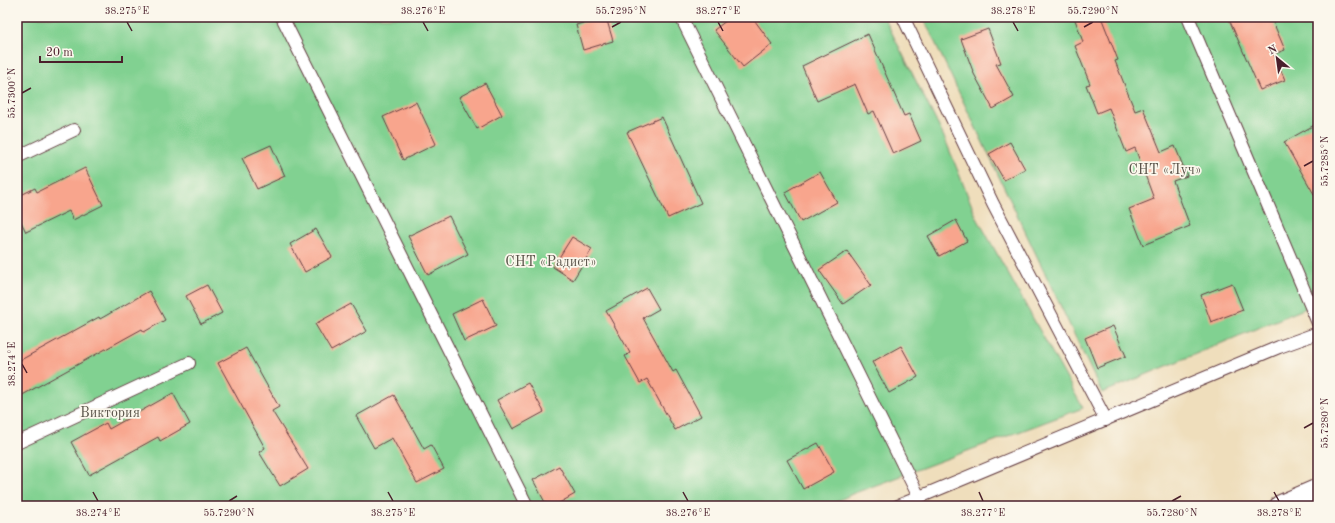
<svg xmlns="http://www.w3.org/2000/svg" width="1335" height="523" font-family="'Old Standard TT',serif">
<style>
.green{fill:#81d191;stroke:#66785e}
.building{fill:#f8a58d}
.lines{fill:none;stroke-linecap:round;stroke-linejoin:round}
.service-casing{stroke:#633c41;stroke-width:14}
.secondary-casing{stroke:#633c41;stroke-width:24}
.service{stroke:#fff;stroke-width:12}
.secondary{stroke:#fff;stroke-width:22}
.ticks{fill:none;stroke:#4a1f2b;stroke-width:1.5}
.labels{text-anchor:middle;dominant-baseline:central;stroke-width:3.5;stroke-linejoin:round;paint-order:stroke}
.park-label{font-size:14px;fill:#5a544a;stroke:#fbf7ec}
.neatline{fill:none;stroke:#4a1f2b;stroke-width:1.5}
.ticks-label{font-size:10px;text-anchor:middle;fill:#4a1f2b}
</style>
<rect width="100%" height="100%" fill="#fbf7ec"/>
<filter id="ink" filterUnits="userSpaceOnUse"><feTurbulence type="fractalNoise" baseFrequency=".025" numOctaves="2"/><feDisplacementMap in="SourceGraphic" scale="8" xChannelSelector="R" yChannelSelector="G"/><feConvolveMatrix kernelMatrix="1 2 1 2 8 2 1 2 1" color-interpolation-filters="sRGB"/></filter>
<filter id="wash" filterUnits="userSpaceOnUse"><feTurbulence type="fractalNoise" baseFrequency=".012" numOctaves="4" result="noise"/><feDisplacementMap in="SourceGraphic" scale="16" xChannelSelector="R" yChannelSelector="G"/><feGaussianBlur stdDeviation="0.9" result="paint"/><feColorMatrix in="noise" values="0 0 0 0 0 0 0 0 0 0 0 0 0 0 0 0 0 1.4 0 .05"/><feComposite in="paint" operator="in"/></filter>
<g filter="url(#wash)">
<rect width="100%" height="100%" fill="#efdebc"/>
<g class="green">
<polygon points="17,17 884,17 945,139 976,216 1083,408 852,494 828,506 17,506"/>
<polygon points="923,17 1318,17 1318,303 1102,393"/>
</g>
<g id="blocks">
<g class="building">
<polygon points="603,17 606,17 613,41 583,50 576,25"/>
<polygon points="731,17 752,17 772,44 743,67 714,30"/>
<polygon points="1074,17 1101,17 1118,60 1115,61 1135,111 1143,108 1161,152 1175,146 1187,176 1173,181 1190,226 1143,245 1129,209 1154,199 1135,148 1126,152 1109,108 1097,113 1086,85 1090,84 1075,46 1083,42"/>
<polygon points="1228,17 1271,17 1285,50 1274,54 1285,80 1260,90"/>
<polygon points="988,29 1001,63 996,64 1014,97 993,109 974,74 961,39"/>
<polygon points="868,34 904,116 909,114 921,141 893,154 874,111 868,114 855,84 817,101 802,66"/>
<polygon points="485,83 502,115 477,129 459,97"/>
<polygon points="416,102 436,144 403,160 383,117"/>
<polygon points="662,117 701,203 668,218 627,132"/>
<polygon points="1318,123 1318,201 1284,142"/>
<polygon points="1010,142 1025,169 1004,180 989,154"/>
<polygon points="271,145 285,176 257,189 242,158"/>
<polygon points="85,168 103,205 73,220 69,211 26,232 17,214 17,197 35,188 37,192"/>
<polygon points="820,172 837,202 801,222 785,192"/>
<polygon points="449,216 468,254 428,275 408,236"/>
<polygon points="956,220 967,241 939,256 928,236"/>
<polygon points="316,229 332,257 305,272 290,244"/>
<polygon points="572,237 592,249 573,280 553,267"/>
<polygon points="847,251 871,285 843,304 819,270"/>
<polygon points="1232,283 1243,310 1211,322 1201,295"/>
<polygon points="207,285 222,313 201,324 186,296"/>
<polygon points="647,288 659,309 643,318 673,372 676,370 701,416 675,430 647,379 640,383 625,356 630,353 606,311"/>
<polygon points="149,291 165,320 144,332 142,329 17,398 17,362 99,317 100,319"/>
<polygon points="483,299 496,326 464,341 452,314"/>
<polygon points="351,304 367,331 331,351 315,324"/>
<polygon points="1113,326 1126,356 1097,368 1085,338"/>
<polygon points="901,346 918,377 889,393 872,362"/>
<polygon points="246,348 279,407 272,411 308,469 280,486 259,452 265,448 218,363"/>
<polygon points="528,383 544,412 513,429 497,400"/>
<polygon points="173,393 190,424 160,441 158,437 89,475 71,442 106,423 109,429"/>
<polygon points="394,395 424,449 431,445 444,469 417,483 392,438 374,448 356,416"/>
<polygon points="818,443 834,472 803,489 787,460"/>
<polygon points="559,466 575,494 554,506 547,506 533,480"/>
</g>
</g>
</g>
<g filter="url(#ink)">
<use href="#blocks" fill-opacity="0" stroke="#633c41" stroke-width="1"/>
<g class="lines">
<defs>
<g id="service">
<polyline points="282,17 527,506"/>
<polyline points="681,17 919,497"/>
<polyline points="903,17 993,204 1106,420"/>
<polyline points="1188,17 1318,323"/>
<polyline points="17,157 74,130"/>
<polyline points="17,443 189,363"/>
<polyline points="898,506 1279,347 1318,333"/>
</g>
<polyline id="secondary" points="1281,506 1318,490"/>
</defs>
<use href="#service" class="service-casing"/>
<use href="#secondary" class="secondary-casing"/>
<use href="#service" class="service"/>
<use href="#secondary" class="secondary"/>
</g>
</g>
<path class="ticks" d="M 127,22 L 132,31M 423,22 L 428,31M 718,22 L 723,31M 1013,22 L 1018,31M 612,27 L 621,22M 1084,27 L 1093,22M 22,93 L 31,88M 1304,166 L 1313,161M 22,364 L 27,373M 1304,428 L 1313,423M 93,492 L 98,501M 388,492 L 393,501M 683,492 L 688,501M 979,492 L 983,501M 1274,492 L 1279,501M 229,501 L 237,496M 1172,501 L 1181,496"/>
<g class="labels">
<g class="park-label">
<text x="1165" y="170">СНТ «Луч»</text>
<text x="551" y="262">СНТ «Радист»</text>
<text x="110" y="413">Виктория</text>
</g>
</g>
<rect width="1335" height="523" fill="none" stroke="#fbf7ec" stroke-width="44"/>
<g transform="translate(1277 58) rotate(331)" stroke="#fbf7ec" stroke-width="3" paint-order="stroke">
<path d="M0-3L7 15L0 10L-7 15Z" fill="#4a1f2b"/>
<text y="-6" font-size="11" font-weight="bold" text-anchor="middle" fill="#4a1f2b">N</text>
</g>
<path d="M40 56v6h82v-6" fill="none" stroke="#4a1f2b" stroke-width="2"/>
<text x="46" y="56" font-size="12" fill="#4a1f2b" stroke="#fbf7ec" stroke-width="3" paint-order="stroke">20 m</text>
<rect x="22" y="22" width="1291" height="479" class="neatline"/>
<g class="ticks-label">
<text x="127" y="14">38.275°E</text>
<text x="423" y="14">38.276°E</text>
<text x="621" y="14">55.7295°N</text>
<text x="718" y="14">38.277°E</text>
<text x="1013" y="14">38.278°E</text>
<text x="1093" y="14">55.7290°N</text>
<text transform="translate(11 93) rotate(-90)" y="4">55.7300°N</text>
<text transform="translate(1324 161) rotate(-90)" y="4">55.7285°N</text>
<text transform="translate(11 364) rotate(-90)" y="4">38.274°E</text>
<text transform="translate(1324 423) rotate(-90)" y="4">55.7280°N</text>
<text x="98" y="516">38.274°E</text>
<text x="229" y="516">55.7290°N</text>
<text x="393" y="516">38.275°E</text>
<text x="688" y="516">38.276°E</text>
<text x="983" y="516">38.277°E</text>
<text x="1172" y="516">55.7280°N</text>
<text x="1279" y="516">38.278°E</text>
</g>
</svg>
